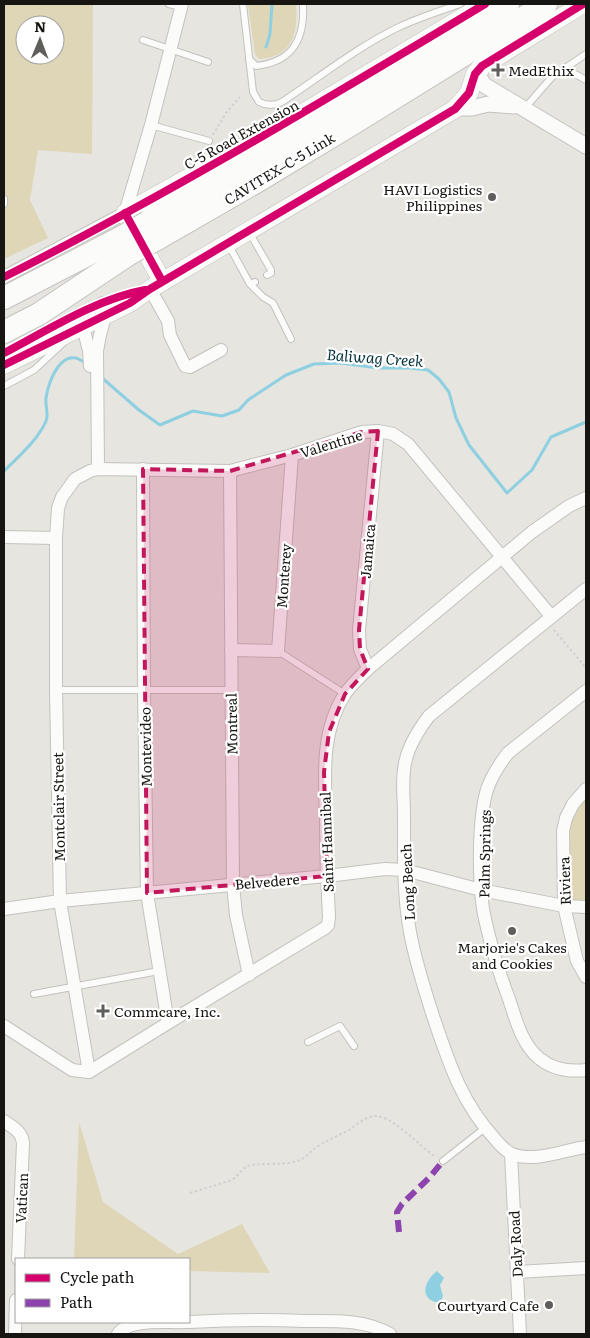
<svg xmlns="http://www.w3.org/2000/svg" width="590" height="1338" font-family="Literata,serif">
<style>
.green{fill:#ded6b6;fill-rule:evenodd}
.water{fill:#8ed0e1}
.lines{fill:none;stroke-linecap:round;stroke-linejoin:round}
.stream{stroke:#8ed0e1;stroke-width:3}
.service-casing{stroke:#c3c2be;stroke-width:8}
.minor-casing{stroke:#c3c2be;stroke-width:14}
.tertiary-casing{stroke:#c3c2be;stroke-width:17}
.secondary-casing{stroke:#c3c2be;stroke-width:19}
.motorway-casing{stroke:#c3c2be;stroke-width:24}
.path{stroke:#d0d0ce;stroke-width:2;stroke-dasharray:2.5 2.5;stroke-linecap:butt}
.service{stroke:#fbfbfa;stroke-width:6}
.minor{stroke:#fbfbfa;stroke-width:12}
.tertiary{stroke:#fbfbfa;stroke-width:15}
.secondary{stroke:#fbfbfa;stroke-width:18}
.motorway{stroke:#fbfbfa;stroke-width:22}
.motorway-bridge-casing{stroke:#c3c2be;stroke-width:24;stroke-linecap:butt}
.motorway-bridge{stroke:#fbfbfa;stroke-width:22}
.quiet{stroke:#8e44ad;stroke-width:6;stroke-dasharray:12 6;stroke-linecap:butt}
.cycleway-casing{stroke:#fff;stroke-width:11}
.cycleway{stroke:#d6006c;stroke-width:8}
.marked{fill:#c2185b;fill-opacity:0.2;stroke:#c2185b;stroke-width:4;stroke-dasharray:10 6;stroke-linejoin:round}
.poi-dot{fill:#5f5e5a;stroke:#fff;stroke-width:2}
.labels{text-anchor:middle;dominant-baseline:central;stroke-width:4.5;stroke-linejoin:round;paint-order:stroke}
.poi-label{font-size:14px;fill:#161512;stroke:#fff;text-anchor:start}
.street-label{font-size:14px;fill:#161512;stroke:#fff}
.water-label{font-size:15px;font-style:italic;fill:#04323e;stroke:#fff}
</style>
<rect width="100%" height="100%" fill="#e6e5e0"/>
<g class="green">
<path d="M 4,4 L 93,4 L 92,154 L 38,150 L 30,200 L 48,238 L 4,259 ZM 25,25 L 55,25 L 55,55 L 25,55 Z"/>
<path d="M 248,4 L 296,4 C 298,33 293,57 259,59 L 255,54 Z"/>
<polygon points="586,798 586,903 568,903 569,823 578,805"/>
<polygon points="79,1122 103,1202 178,1254 242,1224 270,1273 189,1271 189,1259 74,1259"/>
</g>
<path class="water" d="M 437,1271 L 444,1278 L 440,1285 L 443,1296 L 440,1303 C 419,1300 423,1282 437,1271 Z"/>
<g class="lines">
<g class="stream">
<polyline points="266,47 270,34 272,4"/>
<polyline points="101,377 139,410 160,425 193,411 222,416 239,410 248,400 286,375 314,364 341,363 378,368 409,368 428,370 439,379 449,392 456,418 469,445 507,493 532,470 551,437 586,422"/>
<path d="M 4,471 C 18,457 38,440 46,421 C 49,415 45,405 46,398 C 48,381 63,344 85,363"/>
</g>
<defs>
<g id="service">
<polyline points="169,4 181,7"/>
<path d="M 243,4 L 253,92 L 259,102 C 267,106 274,106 282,102 C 320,77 357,47 399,27 C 418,18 440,11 460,4"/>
<polyline points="143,40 208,62"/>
<path d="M 249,59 L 256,66 C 293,62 305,39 303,4"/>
<polyline points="564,68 586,80"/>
<polyline points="524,109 552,77 586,54"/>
<polyline points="151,125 209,141"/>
<polyline points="4,199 4,204"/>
<polyline points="249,232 271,270 271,273 267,275"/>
<polyline points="228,244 250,284 255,282"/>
<polyline points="250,284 263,297 273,303 291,339"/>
<polyline points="4,386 34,370 63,343"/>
<polyline points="278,651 345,694"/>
<polyline points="56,690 231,690"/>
<polyline points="34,994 159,971"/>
<polyline points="308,1042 340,1026 354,1046"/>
<polyline points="443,1161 485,1128"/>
</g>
<g id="minor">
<polyline points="4,277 125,213 151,125 182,4"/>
<polyline points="150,289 168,321 170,335 185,366 190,367 221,350"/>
<polyline points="80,314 89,351 90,366"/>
<polyline points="98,469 97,351 100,335 106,313 103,303"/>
<polyline points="143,469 144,691 147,893 168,1023"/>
<polyline points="230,471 233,885 236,915 249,975"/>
<polyline points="4,537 56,538"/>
<path d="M 586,589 L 429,716 C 420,728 410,743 406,759 C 401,777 404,797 404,815 C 404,854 403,894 410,932 C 415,960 424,988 433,1016 C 449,1063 461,1102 495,1139 C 500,1145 505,1151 512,1154 C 535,1163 563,1150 586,1147"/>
<polyline points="231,650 278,651 292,455"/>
<polyline points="368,669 360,649 359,630 378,431"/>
<path d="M 586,691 L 508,753 C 498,766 490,778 486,793 C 478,824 478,888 485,919 C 491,946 499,973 509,999 C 516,1020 522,1045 540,1059 C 554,1070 569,1072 586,1070"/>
<polyline points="586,789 573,804 566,818 563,831 564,906 577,961 586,977"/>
<polyline points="4,909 60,901 327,876 385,869 405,870 481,890 564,906 586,907"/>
<path d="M 4,1026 L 72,1070 L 89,1072 L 168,1023 L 325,928 L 328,925 L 329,917 C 327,885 326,853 326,821 C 325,778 320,732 345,694 C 351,685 360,677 368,669 L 532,532 L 569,506 L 586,498"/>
<polyline points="89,1072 60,901 56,690 56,538 58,508 62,497 75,479 90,471 98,469 230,471 292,455 362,432 378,431 393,434 408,444 551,616"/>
<path d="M 4,1121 C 12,1127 22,1131 23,1143 L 18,1259"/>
<polyline points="511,1154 520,1334"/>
<polyline points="517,1272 586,1268"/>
<path d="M 189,1322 C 227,1320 265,1319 304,1321 C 333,1321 364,1319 390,1334"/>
<polyline points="15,1334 16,1300"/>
<path d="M 118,1334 C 129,1318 167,1323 185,1322"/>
</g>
<g id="tertiary">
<polyline points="482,66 479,77 484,85 586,146"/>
<polyline points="457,108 472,108 488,104 514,106"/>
</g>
<g id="secondary">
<polyline points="162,281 125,213 286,123 485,4"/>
<polyline points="4,365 130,303 150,289 455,109 469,93 475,74 482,66 583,4"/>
</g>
<g id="motorway">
<polyline points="148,222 292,139 508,4"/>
<polyline points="157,239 256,182 352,124 546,4"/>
<polyline points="4,298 120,238"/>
<polyline points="4,332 39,314 129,254"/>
</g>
</defs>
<use href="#service" class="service-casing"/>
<use href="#minor" class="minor-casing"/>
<use href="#tertiary" class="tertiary-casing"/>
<use href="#secondary" class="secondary-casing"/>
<use href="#motorway" class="motorway-casing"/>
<g class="path">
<polyline points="213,135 226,113 240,97"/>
<polyline points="554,630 586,668"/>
<path d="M 190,1193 L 232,1180 C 238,1176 241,1170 246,1167 C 256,1161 284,1167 300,1160 C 305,1158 310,1152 315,1148 C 326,1141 337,1136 349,1130 C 357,1125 365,1116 376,1116 C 394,1117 419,1146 436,1157"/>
</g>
<use href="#service" class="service"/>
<use href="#minor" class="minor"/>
<use href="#tertiary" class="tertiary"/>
<use href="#secondary" class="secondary"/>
<use href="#motorway" class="motorway"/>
<defs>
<g id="motorway-bridge">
<polyline points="120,238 148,222"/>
<polyline points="129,254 157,239"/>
</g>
</defs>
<use href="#motorway-bridge" class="motorway-bridge-casing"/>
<use href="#motorway-bridge" class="motorway-bridge"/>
<polyline class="quiet" points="399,1232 397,1212 402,1204 430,1177 443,1161"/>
<defs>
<g id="cycleway">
<polyline points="125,213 162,281"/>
<path d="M 4,277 C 169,194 327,99 485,4"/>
<path d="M 4,353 C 48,330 96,299 145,290"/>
<polyline points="4,365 130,303 150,289 455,109 469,93 475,74 482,66 583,4"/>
</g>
</defs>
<use href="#cycleway" class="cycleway-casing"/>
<use href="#cycleway" class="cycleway"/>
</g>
<path class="marked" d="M 378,431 L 359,630 L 360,649 L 368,669 L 345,694 L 329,732 L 324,772 L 327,876 L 147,893 L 143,469 L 230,471 L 362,432 Z"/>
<g class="poi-dot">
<path d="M495.5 62.5h5v5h5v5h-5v5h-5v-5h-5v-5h5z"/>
<circle cx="492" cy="197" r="5"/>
<circle cx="512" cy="931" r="5"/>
<path d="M100.5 1003.5h5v5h5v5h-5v5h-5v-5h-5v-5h5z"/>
<circle cx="549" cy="1305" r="5"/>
</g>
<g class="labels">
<g class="poi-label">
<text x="508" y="70">MedEthix</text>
<text x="482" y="189" text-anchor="end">HAVI Logistics<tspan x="482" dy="16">Philippines</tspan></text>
<text x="512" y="947" text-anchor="middle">Marjorie's Cakes<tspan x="512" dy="16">and Cookies</tspan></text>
<text x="114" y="1011">Commcare, Inc.</text>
<text x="539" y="1305" text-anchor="end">Courtyard Cafe</text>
</g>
<g class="street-label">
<text transform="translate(241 134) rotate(-29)">C-5 Road Extension</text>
<text transform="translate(279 168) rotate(-31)">CAVITEX–C-5 Link</text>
<text transform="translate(331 443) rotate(-17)">Valentine</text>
<text transform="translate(367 551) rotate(-85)">Jamaica</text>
<text transform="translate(283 576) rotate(-86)">Monterey</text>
<text transform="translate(231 724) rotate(-91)">Montreal</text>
<text transform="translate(145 747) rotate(-91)">Montevideo</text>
<text transform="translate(58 807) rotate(-91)">Montclair Street</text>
<text transform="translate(326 842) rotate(-92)">Saint Hannibal</text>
<text transform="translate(484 854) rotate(-89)">Palm Springs</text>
<text transform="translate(267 881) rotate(-5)">Belvedere</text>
<text transform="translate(564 881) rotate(-92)">Riviera</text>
<text transform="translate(407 882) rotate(-93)">Long Beach</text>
<text transform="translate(21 1198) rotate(-87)">Vatican</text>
<text transform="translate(515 1244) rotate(-93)">Daly Road</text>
</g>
<g class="water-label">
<text transform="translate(375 357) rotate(4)">Baliwag Creek</text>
</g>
</g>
<rect width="590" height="1338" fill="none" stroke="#161512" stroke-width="10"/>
<rect x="15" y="1258" width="175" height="65" fill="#ffffff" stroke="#a2a1a0"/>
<rect x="25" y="1274" width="25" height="8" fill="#d6006c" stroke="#a2a1a0"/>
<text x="60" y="1283" font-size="15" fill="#161512">Cycle path</text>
<rect x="25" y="1299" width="25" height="8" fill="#8e44ad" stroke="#a2a1a0"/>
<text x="60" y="1308" font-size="15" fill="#161512">Path</text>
<g transform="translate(40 40) rotate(1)"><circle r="24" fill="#ffffff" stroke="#a2a1a0"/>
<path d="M0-4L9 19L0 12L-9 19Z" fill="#5f5e5a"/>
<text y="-8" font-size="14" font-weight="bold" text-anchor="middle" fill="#161512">N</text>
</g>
</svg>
